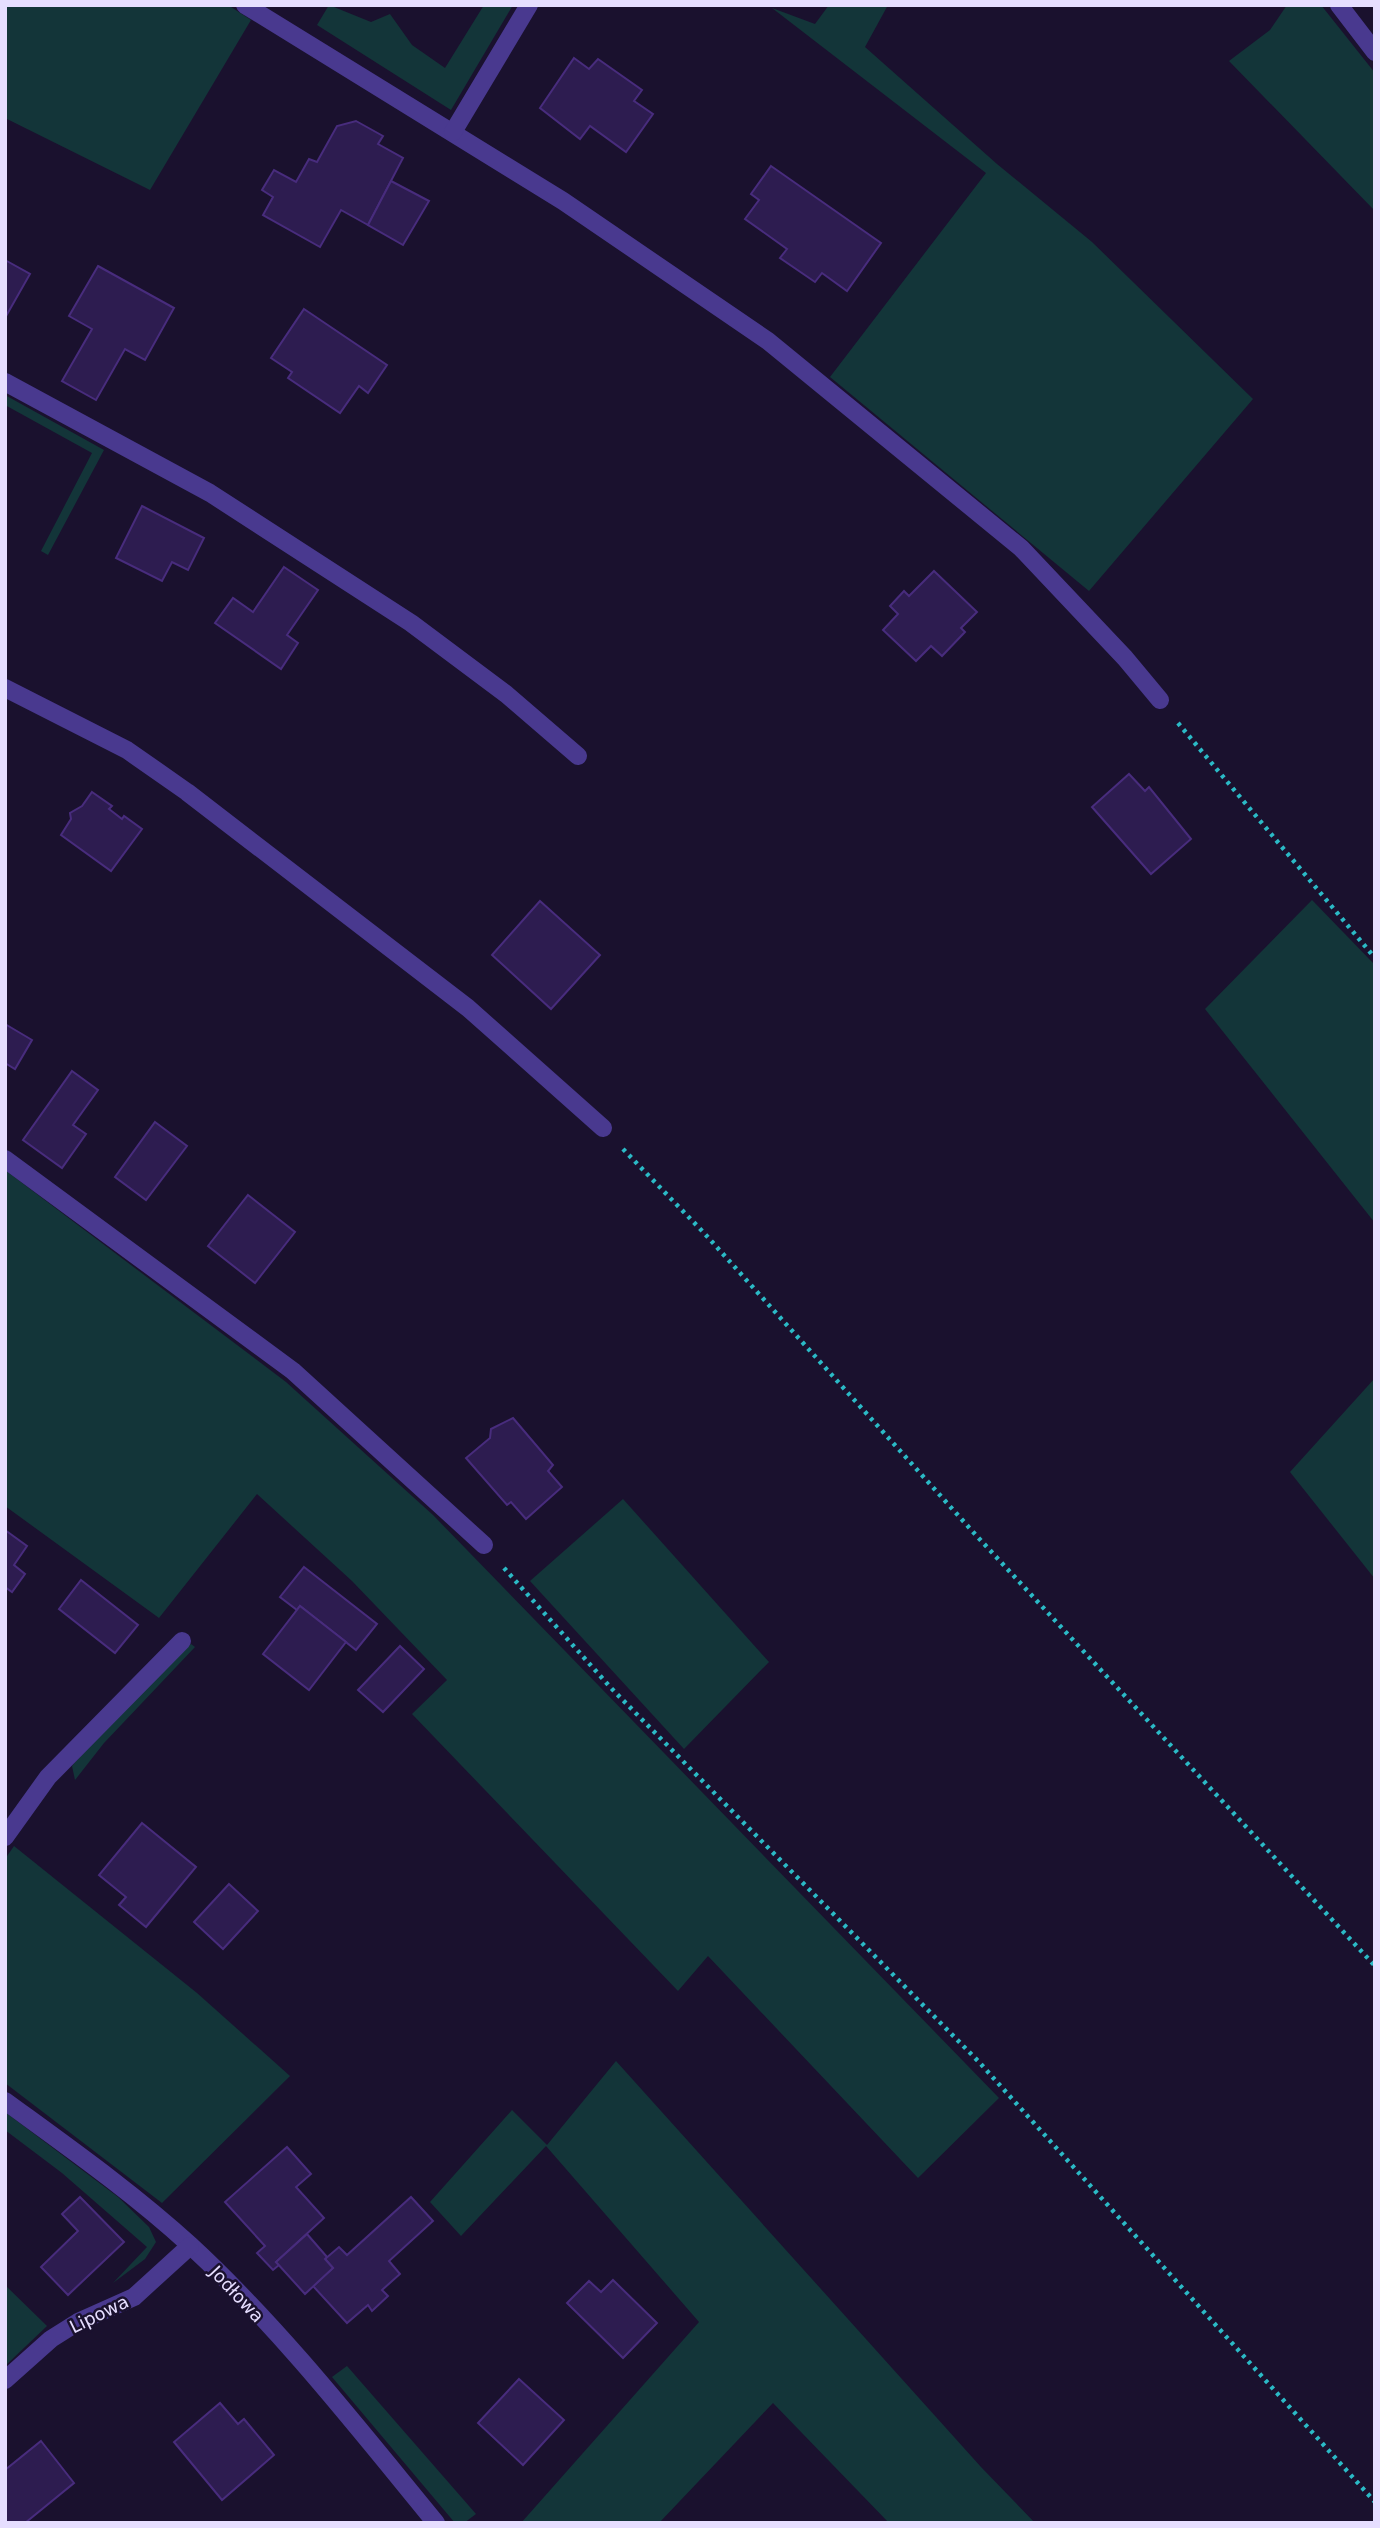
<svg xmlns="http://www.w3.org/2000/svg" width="1380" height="2528" font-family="'DejaVu Sans',sans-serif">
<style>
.green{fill:#133539}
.building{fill:#2d1c50;stroke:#482c7d;stroke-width:2}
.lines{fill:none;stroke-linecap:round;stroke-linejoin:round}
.path{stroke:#2bbac6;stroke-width:4.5;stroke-dasharray:3.5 5;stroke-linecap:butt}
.lane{stroke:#49398f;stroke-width:18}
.street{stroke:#49398f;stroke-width:18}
.labels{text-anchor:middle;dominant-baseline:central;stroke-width:5;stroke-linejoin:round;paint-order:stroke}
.street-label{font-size:18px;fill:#e6deff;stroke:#1a112e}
</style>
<rect width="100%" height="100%" fill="#1a112e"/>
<g class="green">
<polygon points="5,5 228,5 251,20 150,190 5,118"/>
<polygon points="329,5 371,22 390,14 412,45 445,68 484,5 513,5 451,110 317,25"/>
<polygon points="829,5 888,5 865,47 997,164 1092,242 1253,399 1089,591 830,377 986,173 772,8 815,24"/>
<polygon points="1287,5 1321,5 1375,73 1375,211 1229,61 1270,30"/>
<polygon points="5,395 104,450 48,555 41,551 92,453 5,405"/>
<polygon points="1312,900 1375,965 1375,1223 1205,1009"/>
<polygon points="5,1170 286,1382 433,1515 999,2098 918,2178 708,1956 678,1991 412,1714 447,1680 352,1581 257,1494 159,1618 5,1506"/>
<polygon points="1375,1378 1375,1579 1290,1472"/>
<polygon points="623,1499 769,1662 684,1749 530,1581"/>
<polygon points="191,1644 195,1647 104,1743 75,1780 72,1766 112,1719"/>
<polygon points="14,1846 197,1993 290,2076 162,2203 5,2083 5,1859"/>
<polygon points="616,2061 981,2467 1035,2523 889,2523 773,2403 659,2523 521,2523 699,2322 546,2146 461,2236 430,2202 512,2110 547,2145"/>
<polygon points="5,2112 118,2197 149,2227 156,2242 145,2259 113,2283 147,2247 62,2173 5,2130"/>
<polygon points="5,2285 47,2326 5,2366"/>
<polygon points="347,2366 476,2514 464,2523 455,2523 332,2377"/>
</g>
<g class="building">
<polygon points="574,58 589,69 598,59 642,90 634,101 653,114 626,152 590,126 580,139 540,108"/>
<polygon points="356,121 383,136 378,144 403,158 368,225 341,210 320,247 263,215 273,197 262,190 274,170 296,182 309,159 317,162 337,126"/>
<polygon points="771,166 881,243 847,291 822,273 815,282 780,258 787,249 745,219 759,200 751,194"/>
<polygon points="391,181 429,201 403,245 368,225"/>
<polygon points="5,260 30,274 5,318"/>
<polygon points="98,266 174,308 145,360 125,349 96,400 62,381 92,329 69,316"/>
<polygon points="304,309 387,365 368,393 359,386 340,413 288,378 292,372 271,358"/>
<polygon points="142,506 204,538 188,570 172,562 162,581 116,558"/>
<polygon points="284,567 318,590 287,635 298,643 281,669 215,623 233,598 253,612"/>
<polygon points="934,571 977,612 961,628 965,632 942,656 931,646 916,661 883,630 898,614 890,606 904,591 909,596"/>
<polygon points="1129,774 1145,791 1149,787 1191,839 1151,874 1092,807"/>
<polygon points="92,792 112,806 109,809 122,819 124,816 142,829 111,871 61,835 71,819 70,813 82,806"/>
<polygon points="540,901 600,955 551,1009 492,955"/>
<polygon points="5,1024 32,1040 15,1069 5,1063"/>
<polygon points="72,1071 98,1090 73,1125 86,1134 62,1168 23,1140"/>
<polygon points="155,1122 187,1146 146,1200 115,1177"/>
<polygon points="248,1195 295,1232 255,1283 208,1246"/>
<polygon points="513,1418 553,1465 548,1471 562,1487 526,1519 511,1502 507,1505 466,1458 490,1438 491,1429"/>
<polygon points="5,1530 27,1546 14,1565 25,1574 12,1592 5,1587"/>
<polygon points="304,1567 377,1624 356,1650 300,1606 297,1610 280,1597"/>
<polygon points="81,1580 138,1625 115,1653 59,1609"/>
<polygon points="300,1606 346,1642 309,1690 263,1654"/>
<polygon points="400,1646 424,1669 383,1712 358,1690"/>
<polygon points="142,1823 196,1867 146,1927 119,1905 126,1897 99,1875"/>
<polygon points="229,1884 258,1911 223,1949 194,1922"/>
<polygon points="287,2147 311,2174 296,2187 324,2218 276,2262 279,2265 273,2270 257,2253 265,2246 225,2202"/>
<polygon points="80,2197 124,2242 68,2295 41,2267 78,2231 62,2214"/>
<polygon points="411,2197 433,2221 389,2261 400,2274 382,2290 388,2296 372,2311 368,2305 347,2323 313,2286 333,2268 325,2259 339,2247 347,2255"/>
<polygon points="307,2234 327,2257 325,2259 333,2268 305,2294 276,2262"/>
<polygon points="613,2280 657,2323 623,2358 567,2303 589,2281 601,2292"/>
<polygon points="519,2379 564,2420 523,2465 478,2423"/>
<polygon points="220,2403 238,2424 244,2419 274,2455 222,2500 174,2442"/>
<polygon points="41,2441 74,2483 25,2523 5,2523 5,2470"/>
</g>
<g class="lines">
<g class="path">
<polyline points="1178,723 1375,958"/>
<polyline points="623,1149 705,1234 974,1533 1375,1966"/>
<polyline points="504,1568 611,1688 979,2062 1375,2502"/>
</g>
<g class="lane">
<polyline points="245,5 563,201 768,341 1021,548 1125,658 1160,700"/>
<polyline points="1339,5 1375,52"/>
<polyline points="453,132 529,5"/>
<polyline points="5,382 210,493 411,623 506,694 578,756"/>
<polyline points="5,688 127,750 187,792 468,1008 603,1128"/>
<polyline points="5,1159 293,1371 484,1545"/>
<polyline points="5,1837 48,1777 182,1641"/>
</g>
<g class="street">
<path d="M 5,2101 C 68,2147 132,2192 190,2245 C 280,2328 358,2428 436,2523"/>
<polyline points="5,2380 51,2339 78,2322 134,2297 190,2246"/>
</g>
</g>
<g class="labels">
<g class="street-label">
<text transform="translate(237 2294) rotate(47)">Jodłowa</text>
<text transform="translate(99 2314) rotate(-26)">Lipowa</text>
</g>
</g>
<rect width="1380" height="2528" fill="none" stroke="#e6deff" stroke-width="14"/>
</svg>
